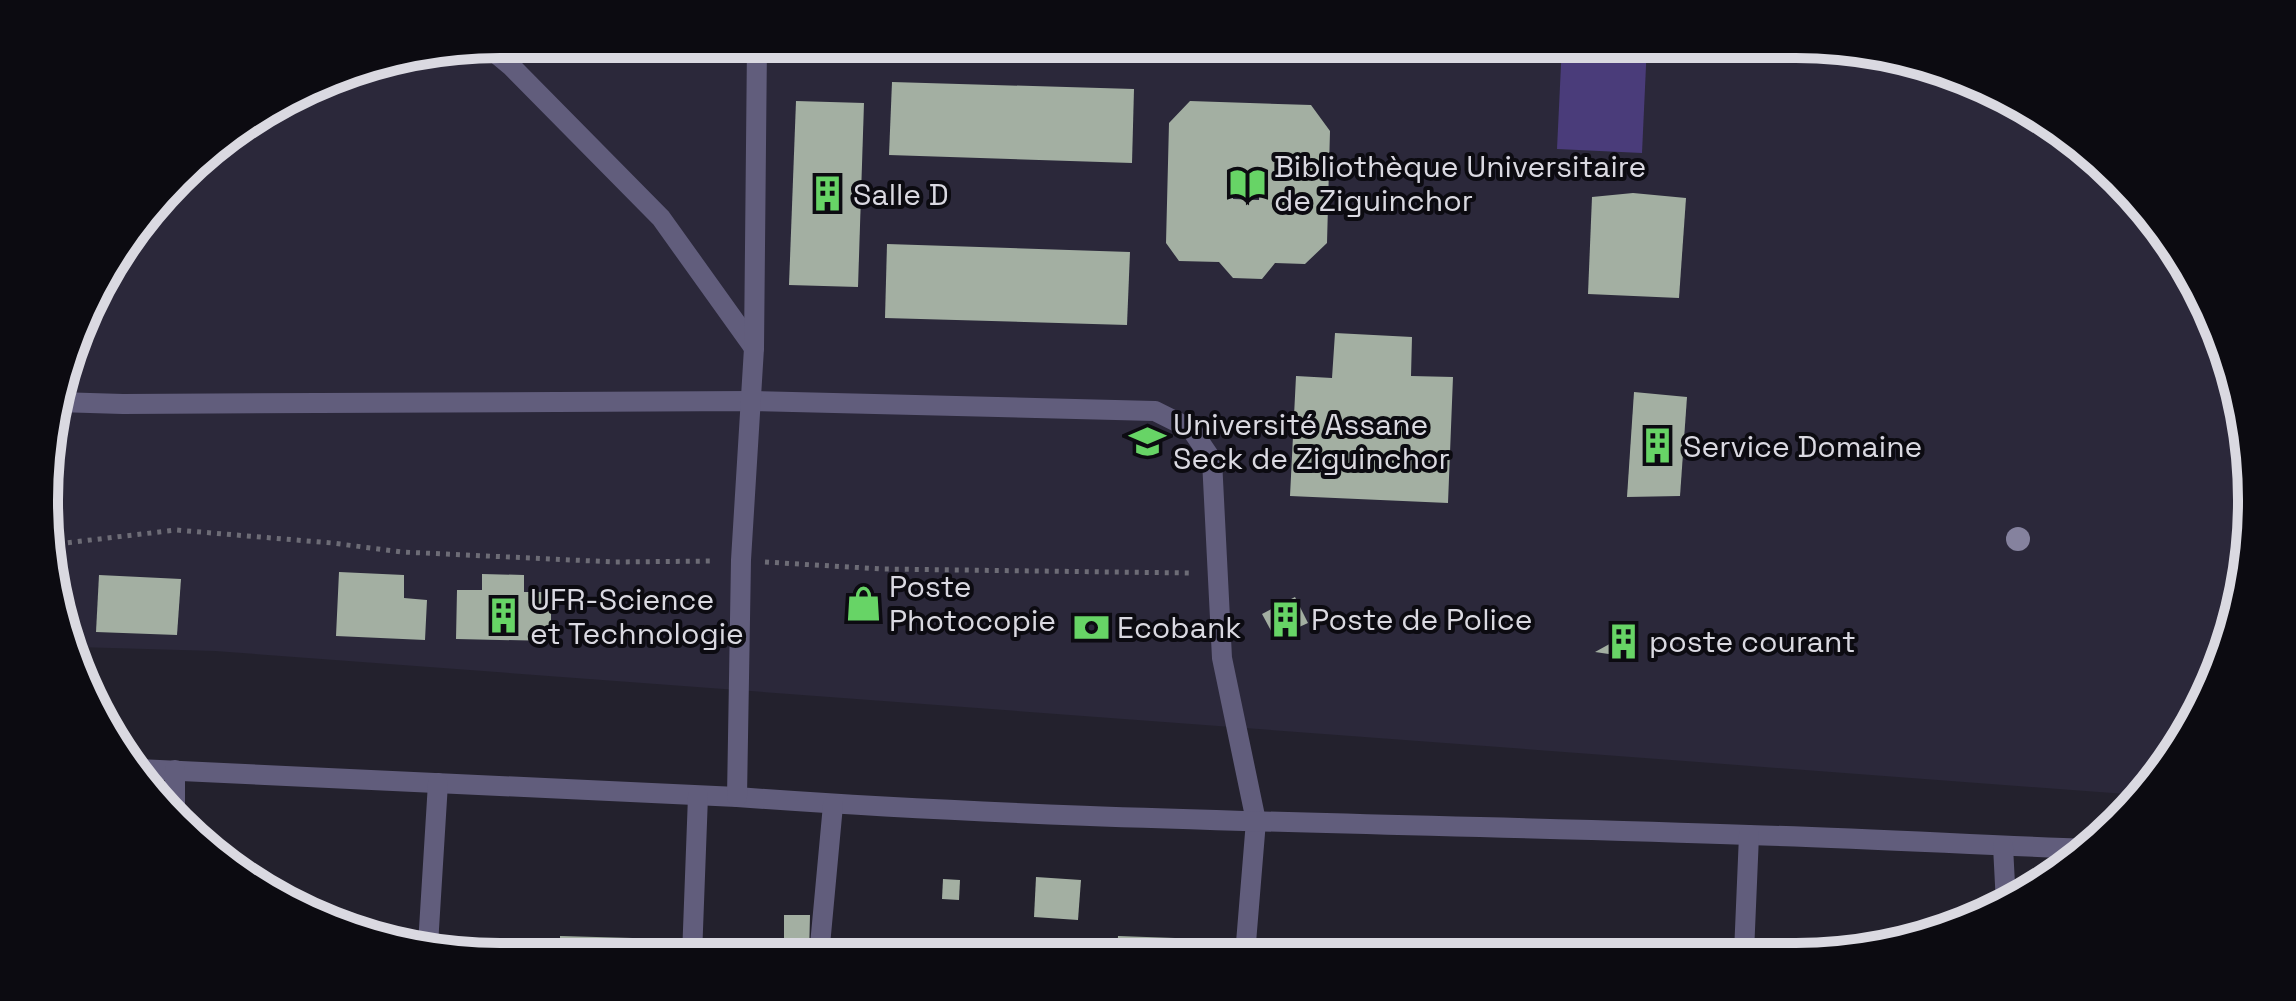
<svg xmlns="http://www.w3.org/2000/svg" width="2296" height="1001" font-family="'Space Grotesk',sans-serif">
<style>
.built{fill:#2b283a}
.green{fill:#4a3c7a}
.building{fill:#a3afa2;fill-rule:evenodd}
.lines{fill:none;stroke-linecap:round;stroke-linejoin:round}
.path{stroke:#6d6c76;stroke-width:5;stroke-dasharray:4 6;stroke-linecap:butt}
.minor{stroke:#615d7c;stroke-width:20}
.tree{fill:#85829e}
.labels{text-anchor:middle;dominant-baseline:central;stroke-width:8;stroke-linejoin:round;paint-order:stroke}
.poi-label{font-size:30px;fill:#dad9e1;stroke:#0c0b11;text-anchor:start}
.rim{fill:none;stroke:#dad9e1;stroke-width:10}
</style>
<rect width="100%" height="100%" fill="#23212d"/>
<polygon class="built" points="501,44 1796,44 1943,68 2097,158 2205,299 2251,471 2228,648 2175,754 2139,795 215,651 77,647 48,561 53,412 105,273 200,157 353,68"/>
<polygon class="green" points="1562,44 1647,44 1642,153 1557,149"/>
<g class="building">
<polygon points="892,82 1134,89 1132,163 889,155"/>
<polygon points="796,101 864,103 858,287 789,285"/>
<path d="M 1190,101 L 1311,105 L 1330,131 L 1327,243 L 1305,264 L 1275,263 L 1262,279 L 1233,278 L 1219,262 L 1179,261 L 1166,243 L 1169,123 ZM 1234,172 L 1260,172 L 1259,200 L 1233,199 Z"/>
<polygon points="1633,193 1686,198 1679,298 1588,294 1592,197"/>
<polygon points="887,244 1130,252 1127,325 885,318"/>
<polygon points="1335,333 1412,337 1411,376 1453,377 1448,503 1290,496 1296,376 1332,378"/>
<polygon points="1634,392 1687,397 1680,496 1627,497"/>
<polygon points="339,572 404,575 404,598 427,600 425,640 336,636"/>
<polygon points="482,574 524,575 524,592 551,592 551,641 456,639 457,590 482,590"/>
<polygon points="99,575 181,579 177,635 96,632"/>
<polygon points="1295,597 1308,623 1275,638 1262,614"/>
<polygon points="1633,631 1629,657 1595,652"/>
<polygon points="1036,877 1081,880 1078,920 1034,917"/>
<polygon points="943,879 960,880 959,900 942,899"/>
<polygon points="784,915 810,915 809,956 750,956 750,939 784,940"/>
<polygon points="560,936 669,939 669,957 560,957"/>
<polygon points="1118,936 1232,940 1231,955 1117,955"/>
<polygon points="1416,946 1416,954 1342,955 1342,948"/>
</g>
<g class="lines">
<g class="path">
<polyline points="48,545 176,530 332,543 402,552 615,562 715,561"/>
<polyline points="765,562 882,569 1191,573"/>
</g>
<g class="minor">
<polyline points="487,46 511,66 661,218 754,348"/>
<polyline points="57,402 123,404 750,401 1155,411 1191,429 1212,460 1222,658 1256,821 1245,955"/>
<path d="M 138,769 L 737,797 C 1074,822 1412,823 1749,835 C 1863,838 1976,845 2089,849"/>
<polyline points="175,770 175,814"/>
<polyline points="737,797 741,560 754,348 757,44"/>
<polyline points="2003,846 2006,904"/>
<polyline points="428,945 438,783"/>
<polyline points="1744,953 1749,835"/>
<polyline points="692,956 698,796"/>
<polyline points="819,956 833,805"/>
</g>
</g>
<circle class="tree" cx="2018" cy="539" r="12"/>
<defs>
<symbol id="library-bare" viewBox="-9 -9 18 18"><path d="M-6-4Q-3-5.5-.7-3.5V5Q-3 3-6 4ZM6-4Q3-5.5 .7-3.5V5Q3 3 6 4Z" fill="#67d466" stroke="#0c0b11" stroke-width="2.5" paint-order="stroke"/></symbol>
<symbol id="building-bare" viewBox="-9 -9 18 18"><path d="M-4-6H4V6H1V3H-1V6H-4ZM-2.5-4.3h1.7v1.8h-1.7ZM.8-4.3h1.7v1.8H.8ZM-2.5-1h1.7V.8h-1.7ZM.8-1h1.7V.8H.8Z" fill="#67d466" stroke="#0c0b11" stroke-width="2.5" paint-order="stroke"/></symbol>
<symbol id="university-bare" viewBox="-9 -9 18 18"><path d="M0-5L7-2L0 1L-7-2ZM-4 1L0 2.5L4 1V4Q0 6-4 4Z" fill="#67d466" stroke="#0c0b11" stroke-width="2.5" paint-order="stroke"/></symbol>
<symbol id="shop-bare" viewBox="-9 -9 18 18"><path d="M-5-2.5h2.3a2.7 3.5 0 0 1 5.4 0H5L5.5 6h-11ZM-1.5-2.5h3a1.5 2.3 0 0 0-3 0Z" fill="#67d466" stroke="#0c0b11" stroke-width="2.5" paint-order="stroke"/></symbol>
<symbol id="bank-bare" viewBox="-9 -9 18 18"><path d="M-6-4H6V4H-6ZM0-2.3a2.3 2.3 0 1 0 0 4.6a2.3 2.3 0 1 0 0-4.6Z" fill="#67d466" stroke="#0c0b11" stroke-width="2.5" paint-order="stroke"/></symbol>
</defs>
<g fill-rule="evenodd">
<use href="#library-bare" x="1222" y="158" width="51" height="51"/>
<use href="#building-bare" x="802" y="168" width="51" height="51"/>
<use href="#university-bare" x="1122" y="416" width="51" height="51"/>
<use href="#building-bare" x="1632" y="420" width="51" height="51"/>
<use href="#shop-bare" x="838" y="578" width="51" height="51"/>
<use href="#building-bare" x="478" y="590" width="51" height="51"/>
<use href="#building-bare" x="1260" y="594" width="51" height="51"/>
<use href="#bank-bare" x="1066" y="602" width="51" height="51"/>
<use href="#building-bare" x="1598" y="616" width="51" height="51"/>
</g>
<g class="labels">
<g class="poi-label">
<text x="1274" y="166">Bibliothèque Universitaire<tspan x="1274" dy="34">de Ziguinchor</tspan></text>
<text x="853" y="194">Salle D</text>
<text x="1173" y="424">Université Assane<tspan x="1173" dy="34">Seck de Ziguinchor</tspan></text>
<text x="1683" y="446">Service Domaine</text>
<text x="889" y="586">Poste<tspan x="889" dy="34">Photocopie</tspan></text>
<text x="530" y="599">UFR-Science<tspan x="530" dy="34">et Technologie</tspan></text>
<text x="1311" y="619">Poste de Police</text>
<text x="1117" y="627">Ecobank</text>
<text x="1649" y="641">poste courant</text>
</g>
</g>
<path d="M0 0H2296V1001H0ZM500 58H1796A442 442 0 0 1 2238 500V501A442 442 0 0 1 1796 943H500A442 442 0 0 1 58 501V500A442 442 0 0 1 500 58Z" fill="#0c0b11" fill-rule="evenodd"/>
<path class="rim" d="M500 58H1796A442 442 0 0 1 2238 500V501A442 442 0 0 1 1796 943H500A442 442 0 0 1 58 501V500A442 442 0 0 1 500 58Z"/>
</svg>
